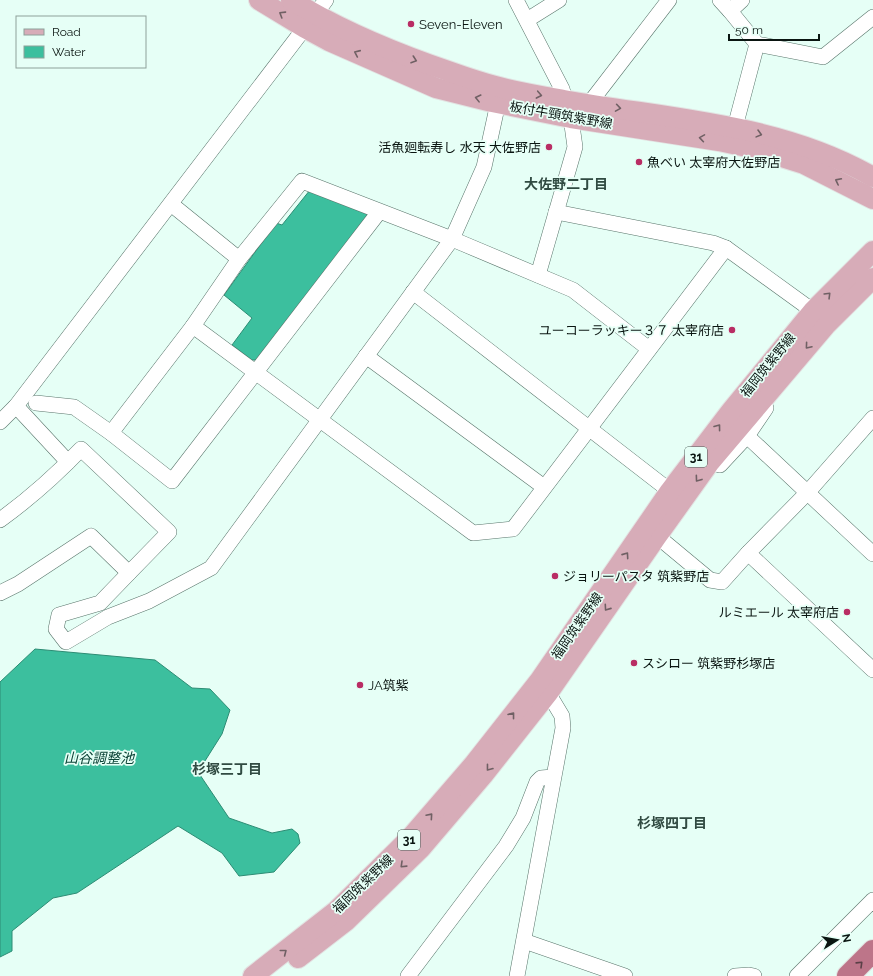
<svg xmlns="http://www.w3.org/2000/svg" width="873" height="976" font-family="Raleway,'Noto Sans JP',sans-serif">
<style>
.water{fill:#3cbf9e;stroke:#2d8c74}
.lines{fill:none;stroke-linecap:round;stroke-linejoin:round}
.minor-casing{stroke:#59756b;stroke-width:16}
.major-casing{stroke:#e2e3e2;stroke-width:22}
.highway-casing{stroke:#e2e3e2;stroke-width:24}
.minor{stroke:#fff;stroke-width:15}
.major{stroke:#d7acb8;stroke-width:20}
.highway{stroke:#bd7589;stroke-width:22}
.oneway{stroke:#706064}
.oneway2{stroke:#5b4047}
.poi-dot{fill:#b92d64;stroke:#e6fff6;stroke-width:1.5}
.labels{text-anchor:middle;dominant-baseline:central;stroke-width:3.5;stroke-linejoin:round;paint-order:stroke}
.shield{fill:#e6fff6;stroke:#4c5b56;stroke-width:1}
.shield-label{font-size:12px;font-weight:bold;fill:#0a1511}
.poi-label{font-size:13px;fill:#0a1511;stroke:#e6fff6;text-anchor:start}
.street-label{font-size:13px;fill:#0a1511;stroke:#e6fff6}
.neighbourhood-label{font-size:14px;font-weight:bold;fill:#314b42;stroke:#e6fff6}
.water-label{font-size:14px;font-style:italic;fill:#0b4336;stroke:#e6fff6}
</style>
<rect width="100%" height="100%" fill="#e6fff6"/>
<g class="water">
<polygon points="310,190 365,210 368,216 257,360 252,360 232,345 252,318 224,295 276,223 282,225"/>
<polygon points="35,649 155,660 192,688 210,689 230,710 222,734 198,772 229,818 272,833 292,829 298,834 300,843 274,872 239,876 222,853 178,826 77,893 53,898 12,931 12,951 0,957 0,682"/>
</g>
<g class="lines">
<defs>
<g id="minor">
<polyline points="516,0 562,89 571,118 575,147 538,275"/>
<polyline points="720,0 730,11 757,44 823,57 873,17"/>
<polyline points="730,11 742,0"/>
<polyline points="527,20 559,0"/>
<polyline points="589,104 669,0"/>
<polyline points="735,127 757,44"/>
<polyline points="171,204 239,259"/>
<polyline points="556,212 713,243 726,248 813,311"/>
<polyline points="413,292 670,491"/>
<polyline points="193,326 473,533 513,529 726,248"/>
<polyline points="366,356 544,487"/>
<polyline points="36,403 74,407 111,433 172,481 379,212"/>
<polyline points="16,406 68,462"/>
<polyline points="873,418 808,492 748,553 873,670"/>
<polyline points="0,422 16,406 326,0"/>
<polyline points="111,433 193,326 239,259 302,181 452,239 573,290 649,349"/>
<polyline points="747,436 873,554"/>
<polyline points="710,462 720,465 747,436 766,408"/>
<path d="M 0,520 C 29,499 56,475 81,449 L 169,532 L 129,573 L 91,536 L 18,584 L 0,593"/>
<polyline points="657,536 710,580 722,582 748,553"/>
<polyline points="129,573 100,603 59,615 56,629 66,642 108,617 149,601 211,568 452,239 484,167 498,103"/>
<polyline points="524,941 625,976"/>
<polyline points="408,976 506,846 523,818 537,782 541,778 553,777"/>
<polyline points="517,976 563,728 562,716 544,686"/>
<polyline points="735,976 749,975 754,976"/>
<polyline points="797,976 873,900"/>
</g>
<g id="major">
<polyline points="259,0 305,28 329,41 436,88 492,102 571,118 719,141 756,149 804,164 873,199"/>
<path d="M 291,0 C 341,31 395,53 451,72 C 465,77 480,82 495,86 C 517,92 541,96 564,100 C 668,119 780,123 873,177"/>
<polyline points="298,958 346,921 421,848 484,774 548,693 657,536 710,462 826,325 873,278"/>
<polyline points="253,976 336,911 411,837 474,764 540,680 670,491 731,411 813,311 873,251"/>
</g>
<polyline id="highway" points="848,976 873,951"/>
</defs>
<use href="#minor" class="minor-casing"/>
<use href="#major" class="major-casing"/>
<use href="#highway" class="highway-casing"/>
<use href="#minor" class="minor"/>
<use href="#major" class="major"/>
<use href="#highway" class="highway"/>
</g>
<defs><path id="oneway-chevron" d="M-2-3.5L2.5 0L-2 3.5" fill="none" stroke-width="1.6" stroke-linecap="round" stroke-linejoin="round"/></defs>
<g class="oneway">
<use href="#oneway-chevron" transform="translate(282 14) rotate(-148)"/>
<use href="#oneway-chevron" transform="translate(357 53) rotate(-156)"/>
<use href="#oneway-chevron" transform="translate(414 60) rotate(19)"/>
<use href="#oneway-chevron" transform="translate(539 95) rotate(11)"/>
<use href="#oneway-chevron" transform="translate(478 98) rotate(-166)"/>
<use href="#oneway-chevron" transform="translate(618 108) rotate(9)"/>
<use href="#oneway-chevron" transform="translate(759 134) rotate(15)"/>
<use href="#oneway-chevron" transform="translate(702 138) rotate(-171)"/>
<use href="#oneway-chevron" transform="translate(838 181) rotate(-153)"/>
<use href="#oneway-chevron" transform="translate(828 295) rotate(-45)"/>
<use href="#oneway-chevron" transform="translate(808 346) rotate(130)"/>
<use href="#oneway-chevron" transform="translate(718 427) rotate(-53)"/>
<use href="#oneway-chevron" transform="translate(698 479) rotate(126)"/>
<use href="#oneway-chevron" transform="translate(626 555) rotate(-55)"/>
<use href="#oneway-chevron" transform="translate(607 608) rotate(125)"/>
<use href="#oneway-chevron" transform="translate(512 715) rotate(-52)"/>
<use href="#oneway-chevron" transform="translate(489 768) rotate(128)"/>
<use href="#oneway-chevron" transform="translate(430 816) rotate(-49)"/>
<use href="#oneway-chevron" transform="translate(403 865) rotate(136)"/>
<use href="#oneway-chevron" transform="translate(284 952) rotate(-38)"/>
</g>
<use class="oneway2" href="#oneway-chevron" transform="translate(860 964) rotate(-44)"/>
<g class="poi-dot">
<circle cx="411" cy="24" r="4"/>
<circle cx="549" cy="147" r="4"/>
<circle cx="639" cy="162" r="4"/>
<circle cx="732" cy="330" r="4"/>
<circle cx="555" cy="576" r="4"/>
<circle cx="847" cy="612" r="4"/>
<circle cx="634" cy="663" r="4"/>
<circle cx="360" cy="685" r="4"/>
</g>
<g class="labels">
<g class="shield">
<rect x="685" y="447" width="22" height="20" rx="3"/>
<rect x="398" y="830" width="22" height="20" rx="3"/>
</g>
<g class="shield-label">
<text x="696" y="457">31</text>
<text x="409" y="840">31</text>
</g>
<g class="poi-label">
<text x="419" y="24">Seven-Eleven</text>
<text x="541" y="147" text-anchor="end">活魚廻転寿し 水天 大佐野店</text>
<text x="647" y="162">魚べい 太宰府大佐野店</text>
<text x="724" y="330" text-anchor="end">ユーコーラッキー３７ 太宰府店</text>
<text x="563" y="576">ジョリーパスタ 筑紫野店</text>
<text x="839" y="612" text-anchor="end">ルミエール 太宰府店</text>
<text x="642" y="663">スシロー 筑紫野杉塚店</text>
<text x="368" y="685">JA筑紫</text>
</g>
<g class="street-label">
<text transform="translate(561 115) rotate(10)">板付牛頸筑紫野線</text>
<text transform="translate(768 365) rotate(-51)">福岡筑紫野線</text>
<text transform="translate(577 626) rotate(-55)">福岡筑紫野線</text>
<text transform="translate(363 884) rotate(-44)">福岡筑紫野線</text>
</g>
<g class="neighbourhood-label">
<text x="566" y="184">大佐野二丁目</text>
<text x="227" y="769">杉塚三丁目</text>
<text x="672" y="823">杉塚四丁目</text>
</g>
<g class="water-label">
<text x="99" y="758">山谷調整池</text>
</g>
</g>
<rect x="16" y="16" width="130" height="52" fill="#e6fff6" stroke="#8ea19a"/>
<rect x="24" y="29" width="20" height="6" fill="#d7acb8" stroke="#8ea19a"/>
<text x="52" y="36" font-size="12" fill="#0a1511">Road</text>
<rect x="24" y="46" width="20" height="12" fill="#3cbf9e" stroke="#8ea19a"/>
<text x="52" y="56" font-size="12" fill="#0a1511">Water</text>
<g transform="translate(837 940) rotate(79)" stroke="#e6fff6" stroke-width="3" paint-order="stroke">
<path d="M0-3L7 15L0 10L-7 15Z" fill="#0a1511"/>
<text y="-6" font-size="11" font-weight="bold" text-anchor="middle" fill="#0a1511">N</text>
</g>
<path d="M729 34v6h90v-6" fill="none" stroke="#0a1511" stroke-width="2"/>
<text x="735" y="34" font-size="12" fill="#0a1511" stroke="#e6fff6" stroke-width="3" paint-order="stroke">50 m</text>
</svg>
